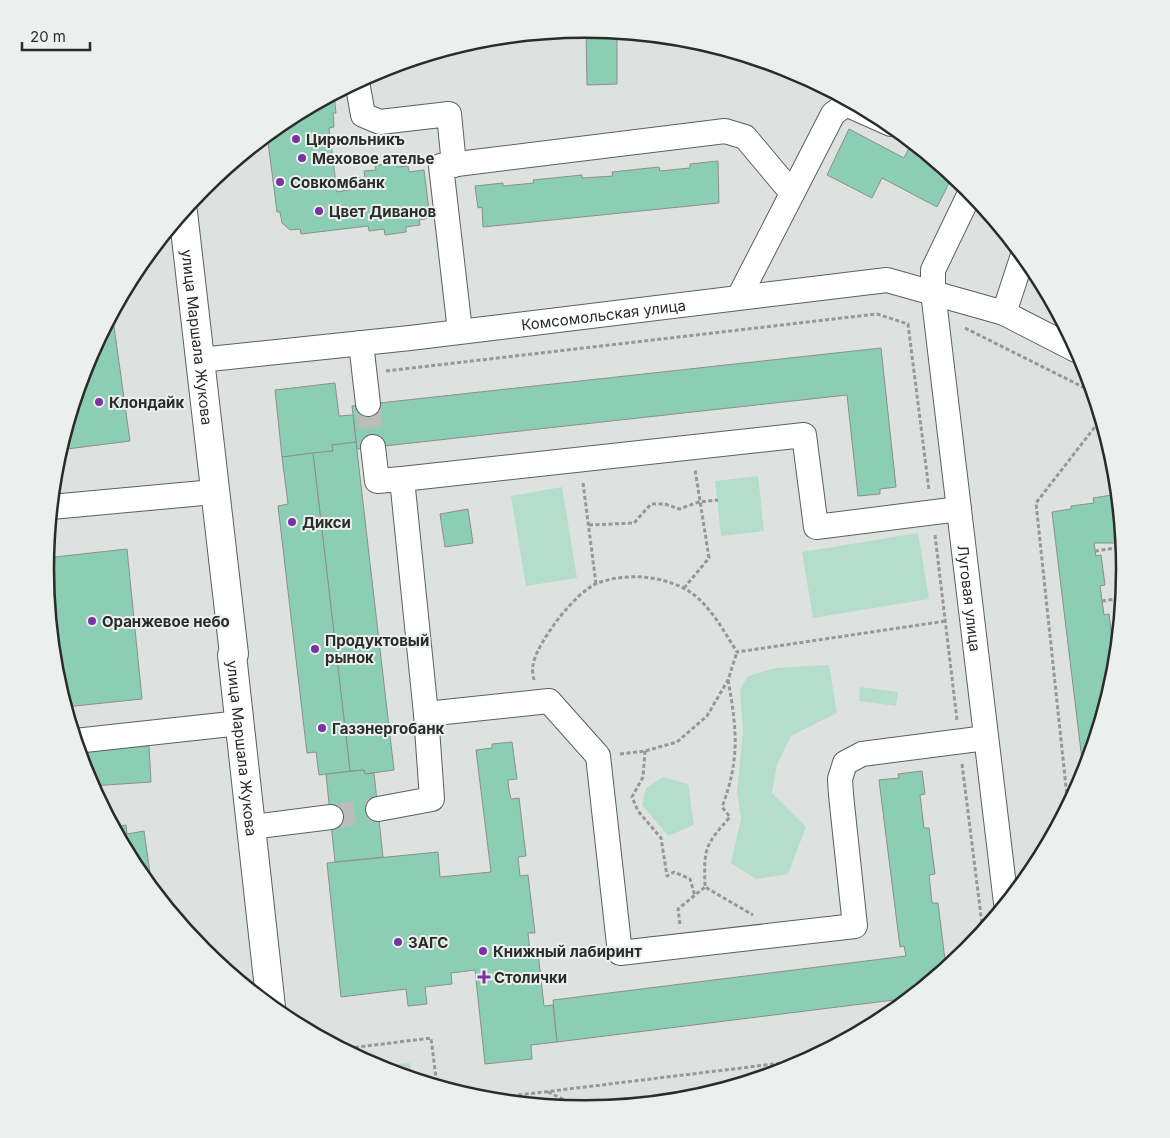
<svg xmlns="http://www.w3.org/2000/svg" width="1170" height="1138" font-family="Inter,sans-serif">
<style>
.green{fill:#b5ddcc}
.building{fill:#8bceb4;stroke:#8b908e}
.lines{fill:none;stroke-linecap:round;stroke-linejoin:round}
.minor-tunnel{stroke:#b9bebc;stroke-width:24;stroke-dasharray:24 12;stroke-linecap:butt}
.minor-casing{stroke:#5b605e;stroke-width:26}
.major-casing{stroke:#5b605e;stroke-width:30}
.path{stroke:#949896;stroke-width:3;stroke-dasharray:4 2.5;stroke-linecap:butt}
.minor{stroke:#fff;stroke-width:24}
.major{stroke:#fff;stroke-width:28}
.poi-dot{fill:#7832a5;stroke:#ebefed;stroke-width:2}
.labels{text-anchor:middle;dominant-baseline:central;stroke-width:4;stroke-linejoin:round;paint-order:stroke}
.poi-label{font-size:15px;font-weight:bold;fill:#2a2c2b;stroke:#ebefed;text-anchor:start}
.street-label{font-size:15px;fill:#2a2c2b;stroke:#ebefed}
.rim{fill:none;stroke:#2a2c2b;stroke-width:2.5}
</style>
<rect width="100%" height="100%" fill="#dde2e0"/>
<g class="green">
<polygon points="758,476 764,531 721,536 715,481"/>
<polygon points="562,487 577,578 526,586 511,496"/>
<polygon points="918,533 929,599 813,618 802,552"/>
<polygon points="829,665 837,713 791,736 777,765 772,793 806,827 788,874 756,879 731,863 741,819 737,792 743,732 740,690 748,676 775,668"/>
<polygon points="860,687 898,692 896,706 859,701"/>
<polygon points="663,777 688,784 694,825 668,836 642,805 646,788"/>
<polygon points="410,1063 412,1078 374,1066"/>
</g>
<g class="building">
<polygon points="586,29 617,32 617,84 587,85"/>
<polygon points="334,94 336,113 333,113 334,127 329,128 337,192 353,189 352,179 365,177 364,171 376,170 375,165 397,163 397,167 408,166 409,172 424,170 430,218 419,220 420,225 406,227 406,232 385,235 384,229 369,231 368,226 301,234 300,229 290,230 282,223 280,212 277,212 267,134 285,120"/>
<polygon points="849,129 904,158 912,142 953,175 937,207 882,178 872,198 827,175"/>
<polygon points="718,161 719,203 483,227 482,207 478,208 475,186 503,183 503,186 534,183 533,180 582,175 582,178 613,176 612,172 659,167 660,171 690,168 690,164"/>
<polygon points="112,312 130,441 59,450 86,362"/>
<polygon points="881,348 896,487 880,489 880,494 858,496 847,395 357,449 352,406"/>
<polygon points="335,383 339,416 353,415 356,442 332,445 333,451 282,457 275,390"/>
<polygon points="356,442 394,770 365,774 364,770 350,771 313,453 333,451 332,445"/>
<polygon points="313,453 350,771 319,775 316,752 307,753 278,506 288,504 282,457"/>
<polygon points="1118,494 1123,543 1094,543 1096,556 1101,555 1105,585 1100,586 1104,615 1109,614 1115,662 1110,662 1112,683 1084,776 1052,512 1071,509 1071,506 1094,503 1093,498"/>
<polygon points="468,509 473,543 445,547 440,514"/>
<polygon points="127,549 142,699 65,707 55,674 45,569 46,558"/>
<polygon points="512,742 517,779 508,780 509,790 511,799 519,798 526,856 518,857 520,876 528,875 535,933 528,933 530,953 538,952 544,1006 553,1005 557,1042 531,1045 532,1059 485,1064 475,970 451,973 452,984 425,987 427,1004 408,1006 406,989 341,997 327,863 438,852 440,877 491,872 476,750 492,748 492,744"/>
<polygon points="149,746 151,782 91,786 78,750"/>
<polygon points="364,770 365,774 374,773 383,857 335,862 326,774"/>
<polygon points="922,771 925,794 920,795 924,828 929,828 935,874 929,875 932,903 938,903 946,968 910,998 557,1042 553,1000 906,956 904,946 900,947 879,780 899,778 898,774"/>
<polygon points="126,825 127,834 144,831 152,887 136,869 113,827"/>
</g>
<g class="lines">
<g class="minor-tunnel">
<polyline points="368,404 373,447"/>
<polyline points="331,817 378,809"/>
</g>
<defs>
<g id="minor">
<polyline points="357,81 363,115 380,122 449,114 454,165"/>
<path id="s1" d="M 971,191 L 933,270 L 933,292 L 1006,903"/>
<polyline points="739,297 833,114 846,104 891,124"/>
<polyline points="1004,313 1023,255"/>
<polyline points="460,331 441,166 725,131 745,137 792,193"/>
<polyline points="361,343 368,404"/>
<path id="s2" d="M 200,360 L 410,338 L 887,280 L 1004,313 L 1078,351"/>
<polyline points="373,447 377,481 402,479"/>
<polyline points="51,507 214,492"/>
<polyline points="959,509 816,527 804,435 402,479 426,714 549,701 598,756 620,953 855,926 841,795 840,779 845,763 862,754 986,738"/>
<polyline points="75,741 240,723"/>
<polyline points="378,809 432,799 426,714"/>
<polyline points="252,827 331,817"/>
</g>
<g id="major">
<path id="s3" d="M 183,212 L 234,654 L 232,655 L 271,1007"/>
</g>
</defs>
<use href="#minor" class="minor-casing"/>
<use href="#major" class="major-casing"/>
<g class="path">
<polyline points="965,328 1093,392"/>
<polyline points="386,371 877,314 908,324 929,490"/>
<polyline points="583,483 596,584"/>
<polyline points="589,525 634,523 651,504 665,504 679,509 699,502 718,500"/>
<polyline points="935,535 957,720"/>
<polyline points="1095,551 1116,548 1118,560"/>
<polyline points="684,588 709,558 695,469"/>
<polyline points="1102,601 1122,598"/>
<polyline points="1112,678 1114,678"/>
<path d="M 534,680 C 533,676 532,669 533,665 C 537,642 576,591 598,583 C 625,573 661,575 687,590 C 709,603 723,630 737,652 L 946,621"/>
<path d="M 728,680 C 737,729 740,760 722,807 L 730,817 C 704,846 704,849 705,887 L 753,915"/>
<polyline points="645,751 643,777 632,797 638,811 661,838 667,876 674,872 690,879 695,896"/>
<polyline points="620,754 645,751 677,742 707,716 728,680 737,652"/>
<polyline points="962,764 983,932"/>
<polyline points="1068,806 1036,503 1101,419"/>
<polyline points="680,924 678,909 705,887"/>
<polyline points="342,1049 431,1038 437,1086"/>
<polyline points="548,1092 584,1109"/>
<polyline points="486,1099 807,1060"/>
</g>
<use href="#minor" class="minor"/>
<use href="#major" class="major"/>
</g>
<g class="poi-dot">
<circle cx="296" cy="139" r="5"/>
<circle cx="302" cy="158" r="5"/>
<circle cx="280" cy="182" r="5"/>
<circle cx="319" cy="211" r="5"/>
<circle cx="99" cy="402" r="5"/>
<circle cx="292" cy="522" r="5"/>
<circle cx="92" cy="621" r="5"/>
<circle cx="315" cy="649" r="5"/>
<circle cx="322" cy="728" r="5"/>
<circle cx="398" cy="942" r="5"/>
<circle cx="483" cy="951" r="5"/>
<path d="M481.5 969.5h5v5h5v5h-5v5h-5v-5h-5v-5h5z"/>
</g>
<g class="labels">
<g class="poi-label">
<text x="306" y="139">Цирюльникъ</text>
<text x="312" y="158">Меховое ателье</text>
<text x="290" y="182">Совкомбанк</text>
<text x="329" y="211">Цвет Диванов</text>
<text x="109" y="402">Клондайк</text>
<text x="302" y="522">Дикси</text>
<text x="102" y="621">Оранжевое небо</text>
<text x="325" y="640">Продуктовый<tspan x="325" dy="17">рынок</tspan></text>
<text x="332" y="728">Газэнергобанк</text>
<text x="408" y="942">ЗАГС</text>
<text x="493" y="951">Книжный лабиринт</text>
<text x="494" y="977">Столички</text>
</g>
<g class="street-label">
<text stroke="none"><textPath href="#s2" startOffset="406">Комсомольская улица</textPath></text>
<text stroke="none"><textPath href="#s3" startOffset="126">улица Маршала Жукова</textPath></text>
<text stroke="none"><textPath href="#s1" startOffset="418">Луговая улица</textPath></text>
<text stroke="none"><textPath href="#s3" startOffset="541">улица Маршала Жукова</textPath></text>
</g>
</g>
<path d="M0 0H1170V1138H0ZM54 569a531 531 0 1 1 1062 0a531 531 0 1 1-1062 0Z" fill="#ebefed" fill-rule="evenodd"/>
<path class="rim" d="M54 569a531 531 0 1 1 1062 0a531 531 0 1 1-1062 0Z"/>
<path d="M22 42v8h68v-8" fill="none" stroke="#2a2c2b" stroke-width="2.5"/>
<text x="30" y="42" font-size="15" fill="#2a2c2b" stroke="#ebefed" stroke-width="4" paint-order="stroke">20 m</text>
</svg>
